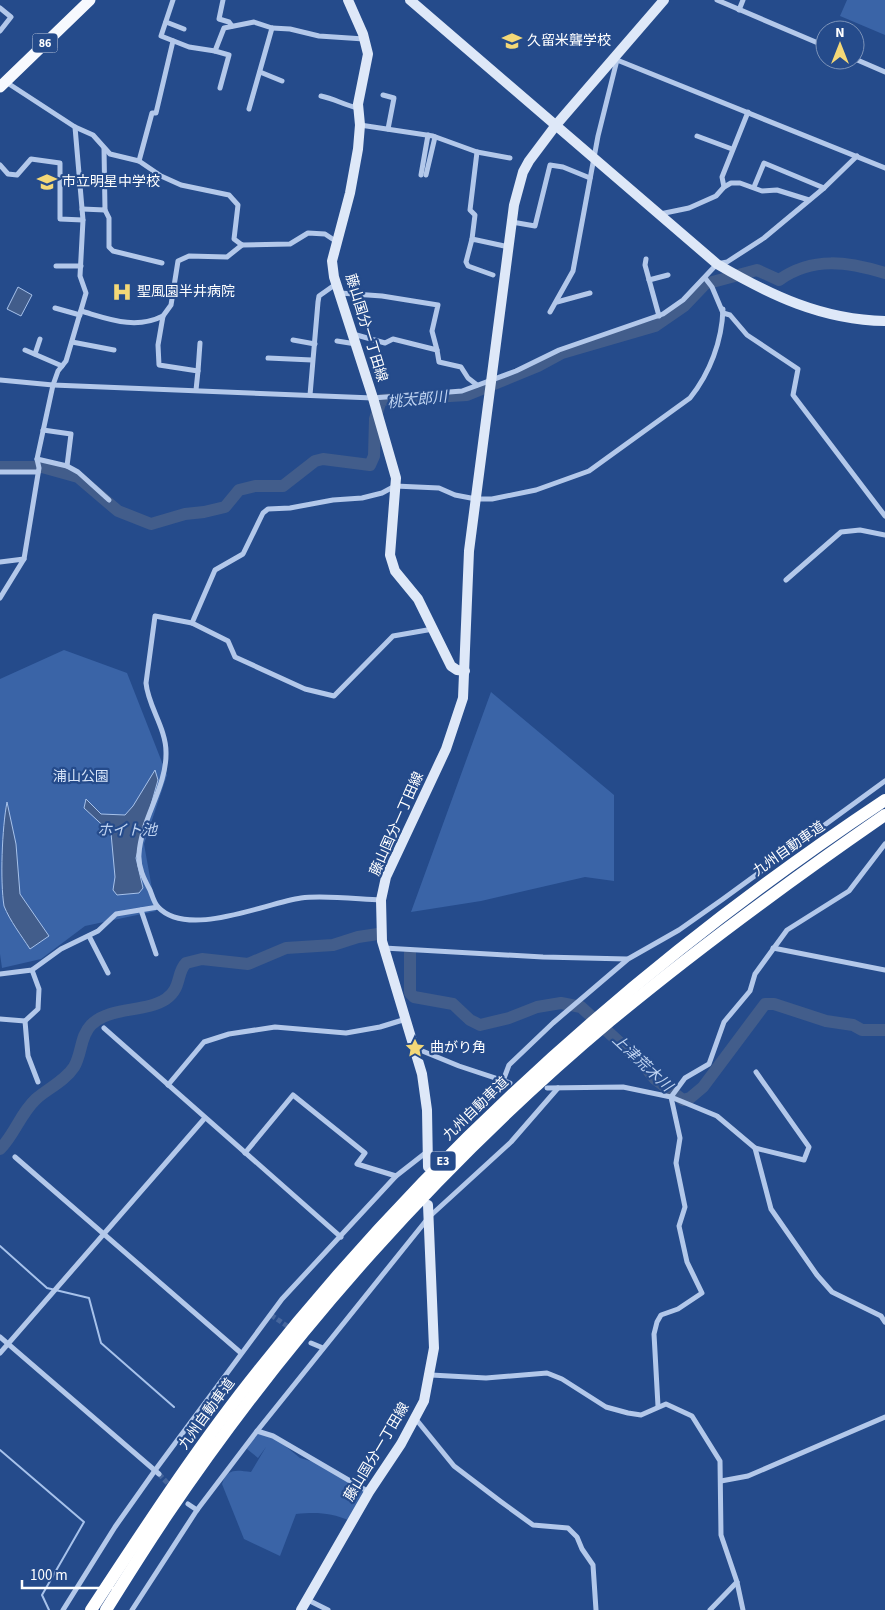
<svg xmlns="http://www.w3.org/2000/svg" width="885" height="1610" font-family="'Source Sans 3','Noto Sans JP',sans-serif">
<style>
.green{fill:#3a64a7}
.water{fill:#425d8b;stroke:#a7c2eb}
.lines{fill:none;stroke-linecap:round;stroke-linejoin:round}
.stream{stroke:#a7c2eb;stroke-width:2}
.river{stroke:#425d8b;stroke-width:12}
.street-tunnel{stroke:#46669c;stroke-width:5;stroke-dasharray:5 2.5;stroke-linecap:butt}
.street{stroke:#b3c8ea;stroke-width:5}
.secondary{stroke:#dee8f8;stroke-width:10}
.primary{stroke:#f7f9fe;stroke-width:11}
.highway{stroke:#fff;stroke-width:12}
.labels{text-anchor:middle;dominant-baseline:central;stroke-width:4.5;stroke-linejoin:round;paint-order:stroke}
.shield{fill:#254b8b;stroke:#bec9dc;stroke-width:1}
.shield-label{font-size:12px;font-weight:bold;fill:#fff}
.poi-label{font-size:14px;fill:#fff;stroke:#254b8b;text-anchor:start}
.street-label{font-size:14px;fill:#fff;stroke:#254b8b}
.park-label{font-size:14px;fill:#d7e4f8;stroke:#254b8b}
.water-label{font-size:15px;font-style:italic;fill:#bfd3f1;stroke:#254b8b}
</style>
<rect width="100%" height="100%" fill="#254b8b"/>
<g class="green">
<polygon points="847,0 885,0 885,35 840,16"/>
<polygon points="64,650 127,673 167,775 144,844 156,911 85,926 41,959 2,968 0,954 0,679"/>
<polygon points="491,692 614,795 614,881 585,877 481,901 411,912"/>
<path d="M 257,1431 L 273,1436 L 300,1458 L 328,1466 L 369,1492 L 351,1521 C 330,1513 319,1512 296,1514 L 280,1556 L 244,1539 L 222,1484 C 227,1468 236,1470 251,1472 L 266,1447 L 258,1458 L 247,1449 Z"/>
</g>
<g class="water">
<polygon points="18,287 32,295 21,316 7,309"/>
<polygon points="155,770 158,780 136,858 143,888 139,893 117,895 113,890 115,877 111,833 84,808 86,799 101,814 125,815 133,806"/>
<path d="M 7,802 L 16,844 L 20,894 L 49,936 L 30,949 C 21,935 10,921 4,906 C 0,881 2,828 7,802 Z"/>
</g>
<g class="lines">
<g class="stream">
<polyline points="0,1246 47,1288 89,1298 101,1343 174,1407"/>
<polyline points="0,1450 84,1522 42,1595 49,1610"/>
</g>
<g class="river">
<path d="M 0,467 L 42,467 L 78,477 L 118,511 L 151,524 L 185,514 L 204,512 L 225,507 L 239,490 L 255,486 L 283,486 L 315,461 L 323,459 L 370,465 L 374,456 L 375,419 L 381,400 L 467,395 L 538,366 L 562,353 L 655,326 L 684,306 L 705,284 L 757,270 L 779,280 C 813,256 848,262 885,273"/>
<polyline points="410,953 410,993 414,997 453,1004 470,1020 480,1025 509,1018 537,1007 561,1003 581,1007 643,1064 655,1079 683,1100 690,1098 703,1087 765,1004 774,1004 826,1021 853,1025 862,1030 885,1030"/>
<path d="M 0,1149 C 15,1134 20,1114 36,1099 C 47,1089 65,1081 74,1067 C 82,1054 80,1036 91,1025 C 110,1006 145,1013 166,999 C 182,988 176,973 186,963 L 202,959 L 248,964 L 286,948 L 333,945 L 358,937 L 378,934"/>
</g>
<g class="street-tunnel">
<polyline points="271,1315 293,1330"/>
<polyline points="159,1474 172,1488"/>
</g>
<g class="street">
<polyline points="173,0 161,36 189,47 215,51 224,28 254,22 272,28 290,29 319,36 364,39"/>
<polyline points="223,0 219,19 229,22 232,26"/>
<polyline points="717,0 825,46"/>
<polyline points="0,8 11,17 0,31"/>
<polyline points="739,10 743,0"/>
<polyline points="166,22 184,29"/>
<polyline points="215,51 229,55 220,88"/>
<polyline points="615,57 617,60 885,168"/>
<polyline points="855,59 885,72"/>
<polyline points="260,72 282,81"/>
<polyline points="6,82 75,127 93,135 110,154 139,161 161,176 181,185 229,195 238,205 234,239 242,245 290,244 308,233 325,234 337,242"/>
<polyline points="383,95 394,98 388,129"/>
<path d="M 321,96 C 335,99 344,105 358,108"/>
<polyline points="249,109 272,28"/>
<polyline points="360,125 433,136 477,152 510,158"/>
<polyline points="697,136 732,149"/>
<polyline points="139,161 152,113 156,113 173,41"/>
<polyline points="0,165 8,174 17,175 31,159 60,163 60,219 83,220"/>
<polyline points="421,175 428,135"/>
<polyline points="426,175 435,137"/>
<polyline points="724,187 722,177 748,112"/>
<polyline points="754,187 764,163 824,188"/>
<polyline points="82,209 105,210 104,148"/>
<polyline points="105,210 109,218 109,247 113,251 162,263"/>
<polyline points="660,214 689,208 716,196 724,187 731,183 740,183 762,191 777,190 809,200"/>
<polyline points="512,222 535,226 550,165 563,167 590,178"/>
<polyline points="472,239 475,215 470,210 477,152"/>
<polyline points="646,259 645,265 659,316"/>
<polyline points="56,266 81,266"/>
<polyline points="493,275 468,266 466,262 472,239 509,247"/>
<polyline points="705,278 712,287 723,313 730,315 747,335 798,369 793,395 885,516"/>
<polyline points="649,280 668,275"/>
<polyline points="340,293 382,296 438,305 432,331 437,350 393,339 385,343 353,334"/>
<polyline points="557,302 590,293"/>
<polyline points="55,308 80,315"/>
<path d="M 81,311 C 109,319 135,330 163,316"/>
<polyline points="550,312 573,271 598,136 617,60"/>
<polyline points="293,340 315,344"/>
<polyline points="337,341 356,344"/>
<polyline points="72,342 114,350"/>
<polyline points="25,350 62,366"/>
<polyline points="437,350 439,362 461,367 468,378 477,385"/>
<polyline points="35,354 40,339"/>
<polyline points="268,358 312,360"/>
<polyline points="198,371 200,343"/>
<polyline points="0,380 53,385 373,398 462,391 516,371 559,350 663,314 683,300 717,264 727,262 764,238 824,188 857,156"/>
<polyline points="196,390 198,371 159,365 158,345 163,316 171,305 178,261 189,256 227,257 242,245"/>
<polyline points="310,395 318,302 319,296 336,284"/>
<polyline points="37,459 67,466 71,434 43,430"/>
<polyline points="67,466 78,472 109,500"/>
<polyline points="0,472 38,472"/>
<polyline points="24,559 39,468 37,459 53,385 58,371 66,361 86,293 80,276 83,220 75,127"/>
<polyline points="0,562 24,559 0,598"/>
<polyline points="786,580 841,532 860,530 885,535"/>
<path d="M 192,623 L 155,616 L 146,683 C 148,706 166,728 166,752 C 167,787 141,819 139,854 C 138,867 144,879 150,890 C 152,895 154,903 158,907 C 188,939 265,903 301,898 C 323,895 357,899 381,900"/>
<path d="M 433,629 L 393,636 L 334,696 L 305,689 L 235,657 L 228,641 L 192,623 L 215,570 L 243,554 L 263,513 L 268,509 L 290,508 L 333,500 L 362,498 L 382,493 L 395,486 L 439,488 L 455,495 L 476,499 L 492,499 L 536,490 L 589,471 L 690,398 C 710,373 722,341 723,309"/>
<polyline points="141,910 156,954"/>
<polyline points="89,936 108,973"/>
<polyline points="384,948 543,957 627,959"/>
<polyline points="773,948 885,970"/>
<polyline points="0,974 32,970 61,949 98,931 116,914 158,907"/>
<polyline points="0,1019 25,1021 38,1009 39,989 32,970"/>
<polyline points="25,1021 28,1056 38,1082"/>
<polyline points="104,1028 341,1237"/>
<polyline points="415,1048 459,1066 510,1083"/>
<polyline points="503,1081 509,1065 553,1023 628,959 679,930 723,899 885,781"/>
<polyline points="168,1085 204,1042 229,1034 275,1027 346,1033 380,1027 406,1019"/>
<polyline points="547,1088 623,1087 671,1097 717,1116 755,1148 804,1160 809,1147 756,1072"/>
<polyline points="755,1148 771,1209 817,1275 832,1292 881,1316 885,1322"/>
<polyline points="245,1153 293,1095 365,1153 357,1164 396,1176"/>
<polyline points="15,1157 241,1353"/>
<polyline points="0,1337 159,1474"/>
<polyline points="311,1343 323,1348"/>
<polyline points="0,1353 204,1119"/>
<polyline points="431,1375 486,1378 547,1373 562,1379 606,1407 628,1413 641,1415 666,1404 692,1416 720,1461 721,1535 737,1582 743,1610"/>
<polyline points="658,1406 654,1334 657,1322 661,1315 678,1309 702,1293 687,1262 679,1226 685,1207 676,1163 680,1138 671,1097 685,1078 709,1064 724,1022 750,991 755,974 787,930 849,891 885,844"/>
<polyline points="415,1418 454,1466 500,1501 533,1525 568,1528 577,1537 582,1549 593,1565 596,1610"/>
<polyline points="257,1431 273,1436 369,1492"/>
<polyline points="721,1481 748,1476 885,1417"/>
<polyline points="188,1504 197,1510"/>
<polyline points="306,1599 328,1610"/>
<polyline points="63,1610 115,1527 156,1469 282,1299 396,1176 428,1151"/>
<polyline points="132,1610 197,1510 257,1431 429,1217 511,1142 558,1088"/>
<polyline points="710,1610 737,1582"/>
</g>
<g class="secondary">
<polyline points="348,0 363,34 368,54 358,104 360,125 358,149 350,193 332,261 334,277 373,398 396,478 390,555 395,571 418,599 451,666 457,670 465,671"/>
<path d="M 410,0 L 717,264 C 770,295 822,320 885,321"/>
<polyline points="428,1167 427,1110 422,1074 382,941 381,900 386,877 446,749 463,698 469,551 514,205 523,172 529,161 556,125 664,0"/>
<polyline points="301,1610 369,1492 401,1444 424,1401 434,1348 428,1205"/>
</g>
<polyline class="primary" points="0,87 90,0"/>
<g class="highway">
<path d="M 91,1610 C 145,1528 198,1446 259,1370 C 435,1147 649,957 885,800"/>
<path d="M 106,1610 C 126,1578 146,1546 167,1515 C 290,1333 441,1163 610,1021 C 698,948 791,880 885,815"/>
</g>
</g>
<defs>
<symbol id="school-bare" viewBox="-9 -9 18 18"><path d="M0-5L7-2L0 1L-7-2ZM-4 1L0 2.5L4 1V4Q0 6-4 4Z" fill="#f4d877" stroke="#254b8b" stroke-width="2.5" paint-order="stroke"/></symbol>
<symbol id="hospital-bare" viewBox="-9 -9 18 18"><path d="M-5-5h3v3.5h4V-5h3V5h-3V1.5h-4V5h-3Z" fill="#f4d877" stroke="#254b8b" stroke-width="2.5" paint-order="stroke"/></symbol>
<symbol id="sight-bare" viewBox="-9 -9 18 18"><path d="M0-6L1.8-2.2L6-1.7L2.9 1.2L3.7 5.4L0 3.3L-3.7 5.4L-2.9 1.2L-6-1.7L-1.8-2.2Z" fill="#f4d877" stroke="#254b8b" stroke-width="2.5" paint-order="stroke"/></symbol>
</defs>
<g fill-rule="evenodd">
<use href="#school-bare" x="498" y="27" width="28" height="28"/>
<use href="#school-bare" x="33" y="168" width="28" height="28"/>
<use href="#hospital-bare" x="108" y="278" width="28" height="28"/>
<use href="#sight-bare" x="401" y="1034" width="28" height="28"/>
</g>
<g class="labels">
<g class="shield">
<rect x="32.5" y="33.5" width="25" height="19" rx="4"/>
<rect x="430.5" y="1151.5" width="25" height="19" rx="4"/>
</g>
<g class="shield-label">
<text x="45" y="43">86</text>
<text x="443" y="1161">E3</text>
</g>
<g class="poi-label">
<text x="527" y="41">久留米聾学校</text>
<text x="62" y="182">市立明星中学校</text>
<text x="137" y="292">聖風園半井病院</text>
<text x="430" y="1048">曲がり角</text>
</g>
<g class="street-label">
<text transform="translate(366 328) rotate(73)">藤山国分一丁田線</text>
<text transform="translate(397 824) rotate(-66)">藤山国分一丁田線</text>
<text transform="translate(789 849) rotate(-35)">九州自動車道</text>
<text transform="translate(476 1109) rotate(-44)">九州自動車道</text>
<text transform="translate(207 1414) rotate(-54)">九州自動車道</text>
<text transform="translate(377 1452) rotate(-59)">藤山国分一丁田線</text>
</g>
<g class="park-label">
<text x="81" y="777">浦山公園</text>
</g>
<g class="water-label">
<text transform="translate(417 400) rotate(-6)">桃太郎川</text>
<text x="127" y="830">ホイト池</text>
<text transform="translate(642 1063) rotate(43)">上津荒木川</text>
</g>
</g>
<g transform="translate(840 45)"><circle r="24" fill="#254b8b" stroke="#7c93b9"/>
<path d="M0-4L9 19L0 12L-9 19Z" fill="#f4d877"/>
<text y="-8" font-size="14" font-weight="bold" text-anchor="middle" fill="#ffffff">N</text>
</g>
<path d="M22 1580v8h101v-8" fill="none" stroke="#ffffff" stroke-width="2.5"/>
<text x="30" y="1580" font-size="15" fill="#ffffff" stroke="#254b8b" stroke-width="4" paint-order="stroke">100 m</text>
</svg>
